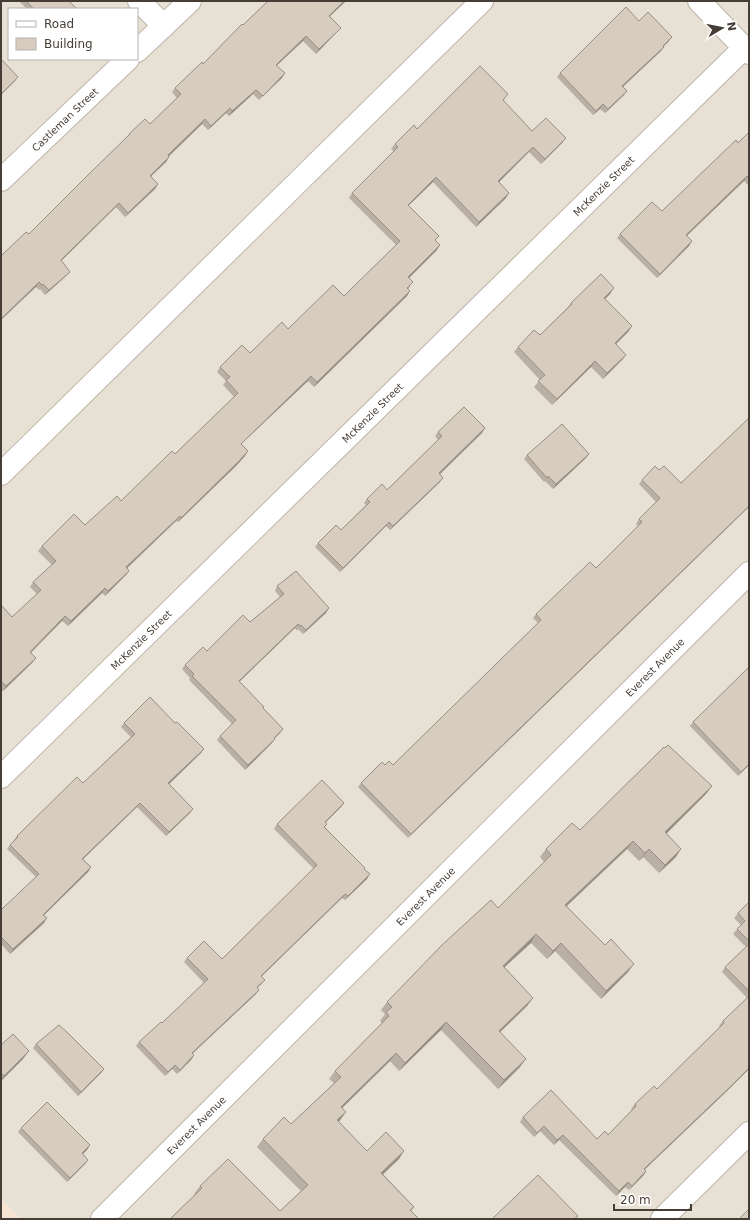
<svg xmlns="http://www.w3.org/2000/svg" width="750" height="1220" font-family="'DejaVu Sans',sans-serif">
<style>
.residential{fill:#e7e0d5;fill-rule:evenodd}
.commercial{fill:#f6e3d2}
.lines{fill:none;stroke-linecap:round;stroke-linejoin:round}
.minor-casing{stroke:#bfb5a9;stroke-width:24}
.minor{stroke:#fff;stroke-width:22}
.wall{fill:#baafa4}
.shaded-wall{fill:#978f86}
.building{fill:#d8ccbf;stroke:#978f86}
.labels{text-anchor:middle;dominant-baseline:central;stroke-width:4;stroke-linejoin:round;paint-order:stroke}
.street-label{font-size:10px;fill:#463e36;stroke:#fff}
</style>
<rect width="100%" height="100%" fill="#f3eee7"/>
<path class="residential" d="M 1,1 L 749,1 L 749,1219 L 21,1219 L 1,1199 ZM 9,9 L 137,9 L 137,59 L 9,59 Z"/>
<polygon class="commercial" points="1,1199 21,1219 1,1219"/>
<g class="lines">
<defs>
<g id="minor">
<polyline points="139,1 164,26"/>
<polyline points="699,1 749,53"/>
<polyline points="137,51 190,1"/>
<path id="s1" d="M 1,180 L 128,59"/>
<polyline points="1,474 482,1"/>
<path id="s2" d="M 1,777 L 744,48"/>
<path id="s3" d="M 102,1219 L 749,573"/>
<polyline points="662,1219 749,1133"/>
</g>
</defs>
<use href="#minor" class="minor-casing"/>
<use href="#minor" class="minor"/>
</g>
<g class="wall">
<polygon points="19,1 69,1 77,9 27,9"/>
<polygon points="268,1 346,1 330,16 341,28 337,32 316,54 303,41 277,65 282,78 259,100 253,94 229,116 226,113 208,130 202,124 169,156 166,162 151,176 158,184 155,189 125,217 116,207 61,261 70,272 66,276 45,295 40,289 39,290 36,287 29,234 126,138 129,134 150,124 177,98 172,92 175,88 203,64"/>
<polygon points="639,21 669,41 664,46 661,51 623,87 627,91 624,95 605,113 600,109 593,115 557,77 560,73"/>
<polygon points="505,99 503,101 532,131 566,138 562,143 541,164 529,152 499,182 506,198 476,227 433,182 408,206 436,241 437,250 409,278 410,287 408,289 410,291 407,296 314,387 308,381 241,444 245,456 236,466 178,522 176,521 127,568 129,571 126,575 105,596 102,593 68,626 62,621 31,653 36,658 32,663 3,691 1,690 1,605 12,617 37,594 30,587 33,582 52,565 38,551 42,546 85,525 121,501 175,454 234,397 223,385 226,381 217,372 220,367 250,353 288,329 344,296 396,245 349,198 352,193 394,151 391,149 395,144 417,129"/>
<polygon points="749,132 749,186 744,181 687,236 689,246 657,278 617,238 620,234 662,211 738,143"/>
<polygon points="610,294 605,299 632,326 628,332 616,344 626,355 622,360 603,379 591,367 552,405 534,387 540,380 514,352 518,347 540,335 567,308 571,303"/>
<polygon points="438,432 482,433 439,474 440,482 390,530 386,526 340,572 315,547 318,543 341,530 366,505 364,503 367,499 387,490 438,440 435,436"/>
<polygon points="527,455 586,458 553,489 545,481 544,482 524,459"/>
<polygon points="659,470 681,483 408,838 358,787 361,783 385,765 393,765 538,623 533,618 536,614 596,568 638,526 636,524 639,519 656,502 639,484 642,480"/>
<polygon points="277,586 326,613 303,634 298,629 297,631 295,628 239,682 263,708 283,729 280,733 275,738 272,743 245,770 217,740 220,736 232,724 189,680 190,678 182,669 185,665 250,622 280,597 275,591"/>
<polygon points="693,722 749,765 738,776 690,726"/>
<polygon points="124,723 175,723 204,749 201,753 169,784 193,809 190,813 166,836 137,807 83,859 91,867 88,872 44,915 44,923 10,954 1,944 1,909 2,909 36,877 7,849 14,840 17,836 83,783 131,737 121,727"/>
<polygon points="706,794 666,834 676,857 659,873 643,857 639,861 627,849 567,906 628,972 601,999 555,951 547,959 531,943 504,967 533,998 527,1006 500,1032 520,1067 498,1089 441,1030 399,1071 390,1061 342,1108 346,1112 339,1122 367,1151 399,1159 383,1174 414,1207 411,1211 170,1219 195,1195 194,1194 200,1186 280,1211 301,1191 257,1147 263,1139 291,1124 334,1083 329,1079 335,1071 382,1023 380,1021 385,1014 381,1010 387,1002 498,908 544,862 540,857 546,849 580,830"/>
<polygon points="344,803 341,807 326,822 325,827 364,869 367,879 345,900 342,898 261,976 262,984 257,988 256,994 192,1053 194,1055 191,1060 177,1074 172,1069 165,1076 136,1046 139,1042 162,1023 204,983 184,962 187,958 222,959 314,869 274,829 277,824"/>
<polygon points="749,902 749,1069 727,1091 644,1170 646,1171 643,1176 629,1190 625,1187 616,1196 559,1140 554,1145 540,1131 534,1137 520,1122 523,1117 597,1139 608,1135 632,1110 631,1109 635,1104 657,1089 720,1027 719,1026 723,1021 747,998 722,972 725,967 746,947 733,934 741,925 734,918 738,913"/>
<polygon points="36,1044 104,1069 101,1073 78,1096 33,1048"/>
<polygon points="1,1045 23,1059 1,1081"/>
<polygon points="21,1128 87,1150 82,1154 88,1160 85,1164 67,1182 18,1132"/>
</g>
<g class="shaded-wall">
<polygon points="344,1 346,1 326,20 329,16"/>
<polygon points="341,28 337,32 316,54 319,49"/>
<polygon points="306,36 303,41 273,69 276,65"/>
<polygon points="672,37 669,41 660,50 663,46"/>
<polygon points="664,47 661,51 619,90 622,86"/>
<polygon points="285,73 282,78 259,100 263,96"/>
<polygon points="18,77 15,81 1,95 1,94"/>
<polygon points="256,90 253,94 229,116 232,111"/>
<polygon points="627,91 624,95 605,113 608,109"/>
<polygon points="603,104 600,109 593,115 596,111"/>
<polygon points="230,108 226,113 208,130 211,126"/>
<polygon points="205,119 202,124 165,160 168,155"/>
<polygon points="566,138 562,143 541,164 545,159"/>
<polygon points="533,147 529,152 495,186 498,181"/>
<polygon points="169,157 166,162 147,180 150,176"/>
<polygon points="747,176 744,181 683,239 686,235"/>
<polygon points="436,177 433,182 404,210 408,205"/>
<polygon points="158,184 155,189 125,217 128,213"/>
<polygon points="509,193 506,198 476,227 479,222"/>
<polygon points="119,203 116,207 57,265 61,260"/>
<polygon points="692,241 689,246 657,278 660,274"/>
<polygon points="440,245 437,250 405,282 408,277"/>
<polygon points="70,272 66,276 45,295 49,290"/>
<polygon points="39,282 36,287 1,320 1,319"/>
<polygon points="614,288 610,294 600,304 604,298"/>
<polygon points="410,291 407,296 314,387 317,382"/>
<polygon points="632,326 628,332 611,349 615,343"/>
<polygon points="626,355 622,360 603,379 607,373"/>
<polygon points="595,361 591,367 552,405 557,399"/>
<polygon points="311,376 308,381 237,448 241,444"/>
<polygon points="485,428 482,433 436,478 439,473"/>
<polygon points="248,451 245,456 236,466 178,522 181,518"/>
<polygon points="589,454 586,458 553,489 556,484"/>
<polygon points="443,478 440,482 390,530 393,526"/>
<polygon points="749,506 749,507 408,838 411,834"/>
<polygon points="180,516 176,521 123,572 126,567"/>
<polygon points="389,522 386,526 340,572 343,568"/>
<polygon points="129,571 126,575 105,596 108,591"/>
<polygon points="105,588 102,593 68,626 71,621"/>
<polygon points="329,608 326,613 303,634 306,630"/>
<polygon points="65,616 62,621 26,657 30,652"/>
<polygon points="298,624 295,628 236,685 239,681"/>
<polygon points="36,658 32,663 3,691 6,686"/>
<polygon points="283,729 280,733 271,742 274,738"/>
<polygon points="275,739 272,743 245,770 248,765"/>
<polygon points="204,749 201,753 165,788 168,783"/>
<polygon points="749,764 749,765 738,776 741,772"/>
<polygon points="712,786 706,794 659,841 665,832"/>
<polygon points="140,803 137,807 79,863 82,859"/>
<polygon points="344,803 341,807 322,826 325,822"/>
<polygon points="193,809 190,813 166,836 169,832"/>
<polygon points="633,841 627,849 559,913 565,905"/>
<polygon points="649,849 643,857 639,861 645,853"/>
<polygon points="681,849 676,857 659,873 665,865"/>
<polygon points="91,867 88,872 40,919 43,915"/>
<polygon points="370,874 367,879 345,900 348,896"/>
<polygon points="345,894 342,898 258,980 261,976"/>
<polygon points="47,918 44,923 10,954 13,949"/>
<polygon points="536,934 531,943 497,974 503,966"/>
<polygon points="561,943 555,951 547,959 553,951"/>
<polygon points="634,964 628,972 601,999 606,991"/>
<polygon points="259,990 256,994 189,1057 192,1053"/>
<polygon points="533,998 527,1006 493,1039 499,1031"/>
<polygon points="446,1022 441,1030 399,1071 405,1063"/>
<polygon points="29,1051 23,1059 1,1081 1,1080 4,1076"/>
<polygon points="396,1053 390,1061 335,1115 341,1107"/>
<polygon points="194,1055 191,1060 177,1074 180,1070"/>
<polygon points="526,1059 520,1067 498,1089 504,1080"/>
<polygon points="175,1065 172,1069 165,1076 168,1072"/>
<polygon points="749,1068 749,1069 727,1091 640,1174 644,1169"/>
<polygon points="104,1069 101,1073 78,1096 81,1092"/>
<polygon points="346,1112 340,1120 332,1129 337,1120"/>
<polygon points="544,1126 540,1131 534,1137 537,1133"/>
<polygon points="563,1135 559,1140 554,1145 557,1140"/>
<polygon points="90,1145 87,1150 79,1158 82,1153"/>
<polygon points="404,1151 399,1159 376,1181 381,1173"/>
<polygon points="88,1160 85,1164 67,1182 70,1178"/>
<polygon points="646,1171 643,1176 629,1190 632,1186"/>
<polygon points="628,1182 625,1187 616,1196 619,1191"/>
</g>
<g class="building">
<polygon points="26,1 69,1 77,9 34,9"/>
<polygon points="268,1 344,1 329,16 341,28 319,49 306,36 276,65 285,73 263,96 256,90 232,111 230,108 211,126 205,119 168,155 169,157 150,176 158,184 128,213 119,203 61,260 70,272 49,290 43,284 42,285 39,282 1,319 1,256 26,232 29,234 90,173 130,134 129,134 145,119 150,124 181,94 175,88 202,62 203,64 242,24 243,25"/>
<polygon points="626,7 639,21 648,12 672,37 663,46 664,47 622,86 627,91 608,109 603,104 596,111 560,73"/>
<polygon points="1,59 18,77 1,94"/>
<polygon points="480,66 508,94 503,100 532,131 546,118 566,138 545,159 533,147 498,181 509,193 479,222 436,177 408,205 439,236 435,240 440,245 408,277 413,282 407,288 410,291 317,382 311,376 241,444 248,451 239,461 181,518 180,516 126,567 129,571 108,591 105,588 71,621 65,616 30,652 36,658 6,686 1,681 1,605 12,617 41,590 33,582 56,561 42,546 74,514 85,525 117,496 121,501 172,451 175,454 238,393 226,380 230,377 220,367 242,345 250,353 282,322 288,329 333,285 344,296 400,241 352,193 398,147 395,144 414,125 417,129"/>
<polygon points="749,132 749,179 747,176 686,235 692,241 660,274 620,234 652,202 662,211 736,140 738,143"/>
<polygon points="601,274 614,288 604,298 632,326 615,343 626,355 607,373 595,361 557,399 538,381 545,375 518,347 534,330 540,335 572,304 571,303"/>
<polygon points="464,407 485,428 439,473 443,478 393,526 389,522 343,568 318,543 336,525 341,530 370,502 367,499 382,484 387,490 442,436 438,432"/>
<polygon points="749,418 749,506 411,834 361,783 382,762 385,765 389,761 393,765 541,620 536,614 590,562 596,568 642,522 639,519 660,498 642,480 655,466 659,470 664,466 681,483"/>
<polygon points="562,424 589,454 556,484 548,476 547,478 527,455"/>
<polygon points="296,571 329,608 306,630 301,625 300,626 298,624 239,681 264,707 263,708 283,729 274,738 275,739 248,765 220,736 236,720 192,676 194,674 185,665 203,647 207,651 243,615 250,622 284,594 277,586"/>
<polygon points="749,667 749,764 741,772 693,722"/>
<polygon points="150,697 175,723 177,722 204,749 168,783 193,809 169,832 140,803 82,859 91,867 43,915 47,918 13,949 1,937 1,909 2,909 39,874 10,845 18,837 17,836 77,777 83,783 135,734 124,723"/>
<polygon points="668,745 712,786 665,832 681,849 665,865 649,849 645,853 633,841 565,905 605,945 611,939 634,964 606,991 561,943 553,951 536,934 503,966 533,998 499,1031 526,1059 504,1080 446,1022 405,1063 396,1053 341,1107 346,1112 337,1120 367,1151 386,1132 404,1151 381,1173 414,1207 410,1210 419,1219 170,1219 202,1188 200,1186 228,1159 280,1211 308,1185 263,1139 284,1117 291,1124 341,1077 335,1071 389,1016 386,1012 392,1007 387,1002 442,945 491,900 498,908 551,855 546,849 572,823 580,830 664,747 665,748"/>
<polygon points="322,780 344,803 325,822 327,824 324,827 365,868 364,869 370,874 348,896 345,894 261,976 265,980 257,987 259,990 192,1053 194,1055 180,1070 175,1065 168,1072 139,1042 161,1022 162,1023 208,979 187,958 204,941 222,959 317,865 277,824"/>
<polygon points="749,902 749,941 737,929 745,921 738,913"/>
<polygon points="749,944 749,991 725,967"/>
<polygon points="749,996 749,1068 730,1087 644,1169 646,1171 632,1186 628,1182 619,1191 563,1135 557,1140 544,1126 537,1133 523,1117 551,1090 597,1139 605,1131 608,1135 636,1106 635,1104 654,1086 657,1089 724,1023 723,1021"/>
<polygon points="59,1025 69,1034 104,1069 81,1092 36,1044"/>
<polygon points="13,1034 29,1051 4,1076 1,1073 1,1045"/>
<polygon points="47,1102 90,1145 82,1153 88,1160 70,1178 21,1128"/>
<polygon points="538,1175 578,1216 574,1219 492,1219"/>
<polygon points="749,1209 749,1219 739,1219"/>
</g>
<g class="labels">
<g class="street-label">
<text stroke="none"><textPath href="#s1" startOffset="88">Castleman Street</textPath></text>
<text stroke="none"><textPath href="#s2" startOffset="844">McKenzie Street</textPath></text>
<text stroke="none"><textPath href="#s2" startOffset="520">McKenzie Street</textPath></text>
<text stroke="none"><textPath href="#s2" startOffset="196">McKenzie Street</textPath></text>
<text stroke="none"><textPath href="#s3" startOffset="781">Everest Avenue</textPath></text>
<text stroke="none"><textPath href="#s3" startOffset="457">Everest Avenue</textPath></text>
<text stroke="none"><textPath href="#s3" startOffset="133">Everest Avenue</textPath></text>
</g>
</g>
<rect width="750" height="1220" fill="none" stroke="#463e36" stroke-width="4"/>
<rect x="8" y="8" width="130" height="52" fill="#ffffff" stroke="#b5b2af"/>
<rect x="16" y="21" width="20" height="6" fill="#ffffff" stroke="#b5b2af"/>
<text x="44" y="28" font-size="12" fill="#463e36">Road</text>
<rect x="16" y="38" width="20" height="12" fill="#d8ccbf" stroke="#b5b2af"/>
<text x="44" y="48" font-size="12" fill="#463e36">Building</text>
<g transform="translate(722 28) rotate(80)" stroke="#ffffff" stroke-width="3" paint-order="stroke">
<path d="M0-3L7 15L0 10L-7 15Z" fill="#463e36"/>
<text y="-6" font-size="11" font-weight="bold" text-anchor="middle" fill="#463e36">N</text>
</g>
<path d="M614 1204v6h77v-6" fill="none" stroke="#463e36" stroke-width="2"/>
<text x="620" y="1204" font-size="12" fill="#463e36" stroke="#ffffff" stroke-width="3" paint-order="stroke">20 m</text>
</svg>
